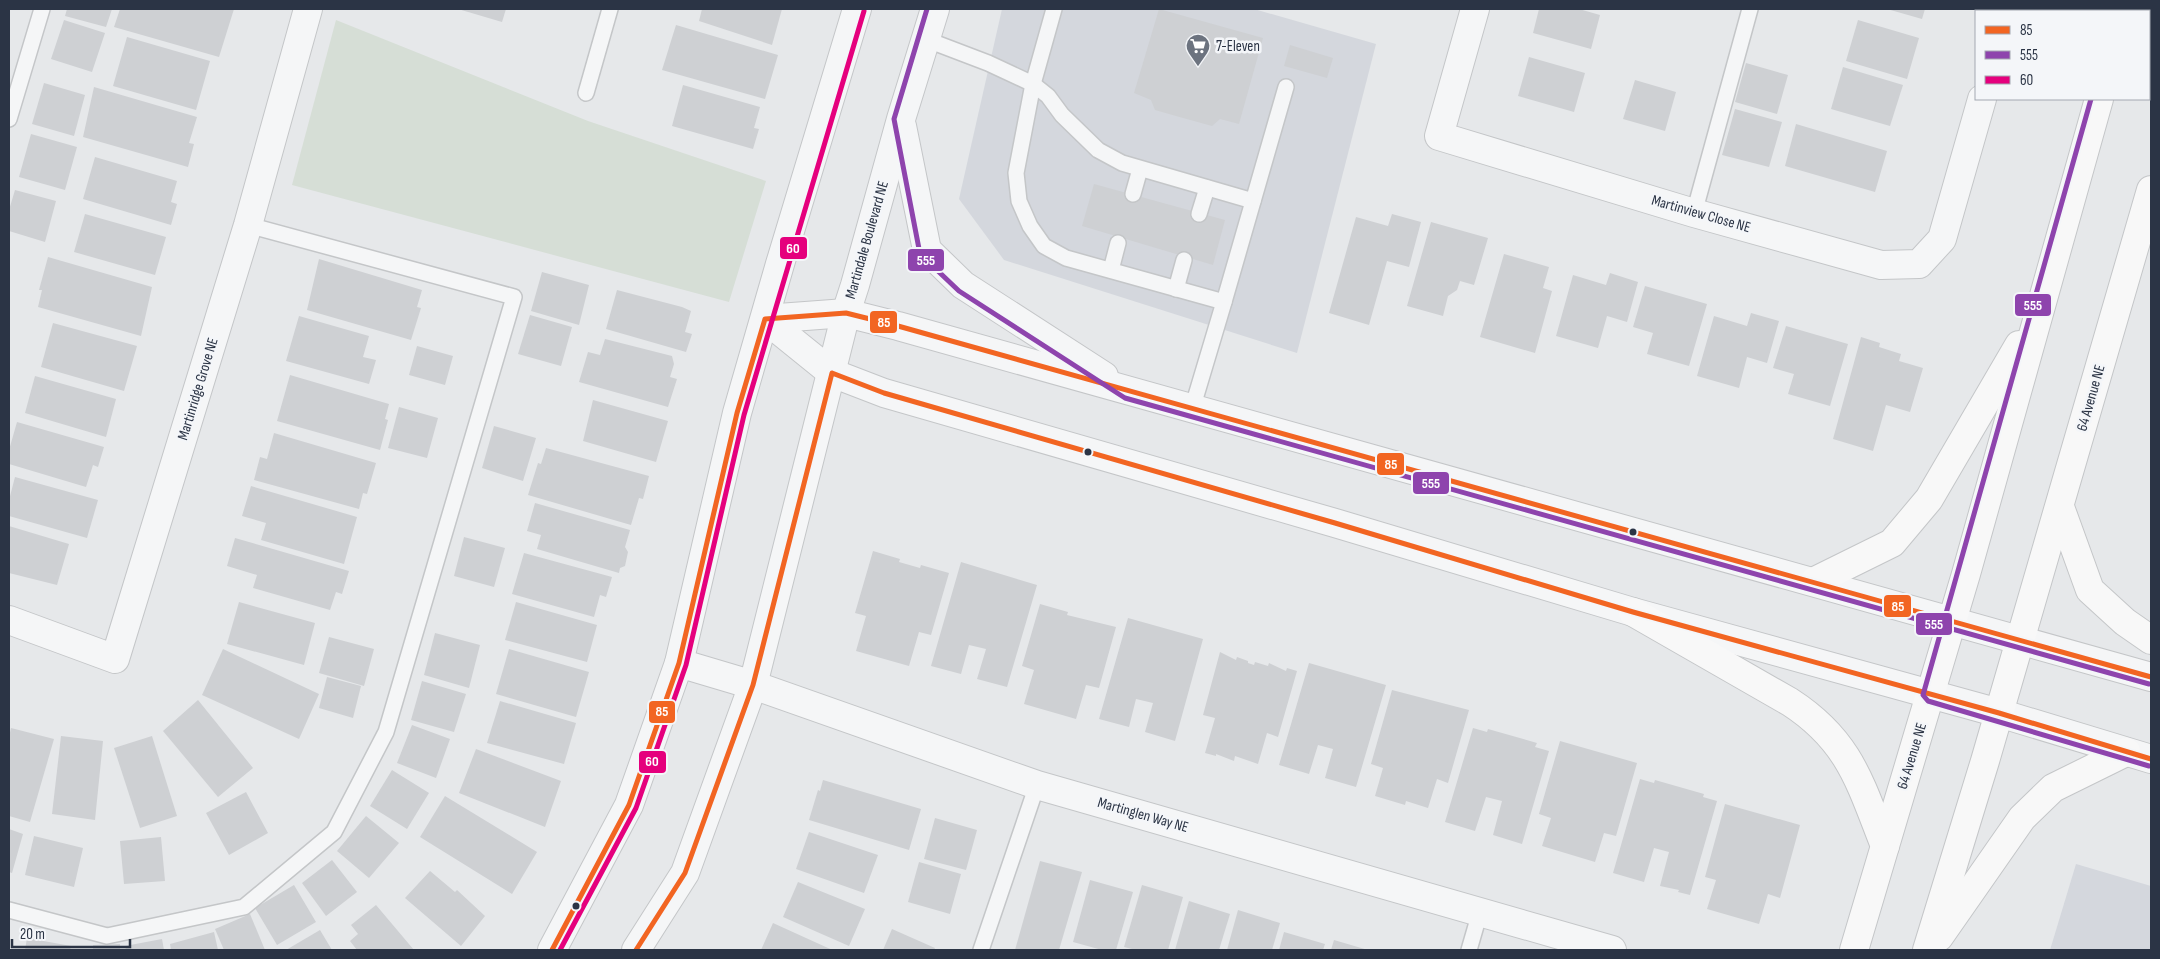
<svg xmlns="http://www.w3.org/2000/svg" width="2160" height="959" font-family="'Sofia Sans Condensed',sans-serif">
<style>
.built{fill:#d4d7dd}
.park{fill:#d6ded6}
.building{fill:#ced0d3}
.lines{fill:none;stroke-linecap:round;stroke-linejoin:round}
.service-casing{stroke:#c4c6c8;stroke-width:18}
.minor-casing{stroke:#c4c6c8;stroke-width:30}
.tertiary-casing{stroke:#c4c6c8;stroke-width:30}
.secondary-casing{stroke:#c4c6c8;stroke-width:30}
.service{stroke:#f5f6f7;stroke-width:15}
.minor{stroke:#f5f6f7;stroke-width:28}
.tertiary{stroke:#f5f6f7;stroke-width:28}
.secondary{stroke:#f8f8f8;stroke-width:28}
.bus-1-casing{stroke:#f4f6f9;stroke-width:9}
.bus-2-casing{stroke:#f4f6f9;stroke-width:9}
.bus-3-casing{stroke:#f4f6f9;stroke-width:9}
.bus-1{stroke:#f26522;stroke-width:5}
.bus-2{stroke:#8e44ad;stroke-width:5}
.bus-3{stroke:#e5007d;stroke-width:5}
.bus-dot{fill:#2b3445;stroke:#f4f6f9;stroke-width:2}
.labels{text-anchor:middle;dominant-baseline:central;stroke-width:5;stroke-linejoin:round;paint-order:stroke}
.poi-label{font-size:15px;fill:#2b3445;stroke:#f4f6f9;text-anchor:start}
.street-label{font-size:15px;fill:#2b3445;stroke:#f4f6f9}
.line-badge{stroke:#f4f6f9;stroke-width:2}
.badge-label{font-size:14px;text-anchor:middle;font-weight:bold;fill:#fff}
</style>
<rect width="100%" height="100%" fill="#e6e8ea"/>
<g class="built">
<polygon points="1002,9 1254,9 1376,44 1297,353 1004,260 959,199"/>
<polygon points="2076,864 2151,886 2151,950 2050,950"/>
</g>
<polygon class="park" points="336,20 588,121 766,181 729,302 292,185"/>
<g class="building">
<polygon points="67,9 112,9 106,27 65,16"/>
<polygon points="120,9 234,9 219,57 114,27"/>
<polygon points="458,9 506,9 502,22"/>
<polygon points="702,9 782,9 772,45 699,21"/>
<polygon points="1159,9 1263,38 1239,124 1220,119 1212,126 1183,118 1155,110 1151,100 1134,93"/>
<polygon points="1539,9 1579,9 1600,15 1591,49 1533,33"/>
<polygon points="1887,9 1925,9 1922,19"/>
<polygon points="64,20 105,33 92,72 51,59"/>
<polygon points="1858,20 1919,38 1907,79 1846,61"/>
<polygon points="676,25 778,55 765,99 662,70"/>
<polygon points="127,37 210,61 196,110 113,86"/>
<polygon points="1290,45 1333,58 1327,78 1284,66"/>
<polygon points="1529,57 1585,73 1574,112 1518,96"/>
<polygon points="1746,63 1788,75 1777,114 1735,102"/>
<polygon points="1843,67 1903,85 1890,126 1831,109"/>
<polygon points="1635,80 1676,92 1665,131 1623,119"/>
<polygon points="44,83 85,95 74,136 32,124"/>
<polygon points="683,85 760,107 754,128 759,129 753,149 672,126"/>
<polygon points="94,87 197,117 189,143 194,144 188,167 83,137"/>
<polygon points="1735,109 1782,122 1769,167 1722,155"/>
<polygon points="1796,124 1887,151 1875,192 1785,166"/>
<polygon points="31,134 77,147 65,190 19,177"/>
<polygon points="95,157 177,181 171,202 177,204 171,225 83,199"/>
<polygon points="1094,184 1225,220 1213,265 1082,226"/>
<polygon points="15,190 56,201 45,242 9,231 9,210"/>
<polygon points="85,214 166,237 155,275 74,252"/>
<polygon points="1392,214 1421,222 1409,267 1387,261 1369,325 1329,313 1356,217 1388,226"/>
<polygon points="1431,222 1488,238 1474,285 1460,281 1457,290 1448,296 1443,316 1407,306"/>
<polygon points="1504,254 1549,267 1543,288 1552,291 1535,353 1480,337"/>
<polygon points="48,257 152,287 141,336 38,307 42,290 39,290"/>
<polygon points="319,259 422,290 417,307 421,308 411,340 307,310"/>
<polygon points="542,272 589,285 579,325 531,311"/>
<polygon points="1610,273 1638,282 1627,322 1607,316 1598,348 1556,336 1573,275 1606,285"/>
<polygon points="1645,286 1707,304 1689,366 1647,354 1653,333 1633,327"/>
<polygon points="617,290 682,307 691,311 685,332 692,334 686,352 606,329"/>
<polygon points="1751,313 1779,321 1767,363 1747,357 1739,388 1697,376 1714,316 1747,326"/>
<polygon points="530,315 572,327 561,366 518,354"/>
<polygon points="299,316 369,336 363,357 376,360 369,384 286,361"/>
<polygon points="53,323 137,346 124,391 41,367"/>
<polygon points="1786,326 1848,344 1830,406 1788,394 1794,374 1773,368"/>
<polygon points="1861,337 1880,343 1879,347 1901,354 1899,361 1923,368 1910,412 1886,405 1873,451 1833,439"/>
<polygon points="605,339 672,356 674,364 670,377 677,379 668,407 579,382 588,352 600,355"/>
<polygon points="417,346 453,356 445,385 409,375"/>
<polygon points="290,375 389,404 385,419 388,420 380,450 277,421"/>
<polygon points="35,376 116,399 106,437 25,413"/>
<polygon points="593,400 668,421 656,462 583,441"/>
<polygon points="399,407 438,418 427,458 388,448"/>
<polygon points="17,422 104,447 98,467 93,465 86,487 9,464 9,450"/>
<polygon points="494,426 536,438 523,481 482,468"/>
<polygon points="274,433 376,463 367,494 363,493 359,509 254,480 260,457 267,459"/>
<polygon points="546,448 649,476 643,499 639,498 631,525 528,495 538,463 541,464"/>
<polygon points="15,477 98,500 87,538 9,516 9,500"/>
<polygon points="251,486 357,517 344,564 261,540 266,523 242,516"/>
<polygon points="535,503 630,530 625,547 628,552 625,566 620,568 619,573 537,549 541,535 527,531"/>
<polygon points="9,526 69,544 57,585 9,573"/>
<polygon points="464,537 505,548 494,587 454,576"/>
<polygon points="235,538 349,571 342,594 336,592 330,610 253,588 257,575 227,566"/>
<polygon points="873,551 900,559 899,562 920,568 921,565 949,573 931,635 919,632 909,666 856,651 866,616 855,613"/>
<polygon points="524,553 612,577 606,597 600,595 594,617 512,594"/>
<polygon points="961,562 1037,585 1007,687 977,679 986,649 969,645 961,674 931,666"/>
<polygon points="239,602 315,623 304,665 227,644"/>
<polygon points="516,602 597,625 587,662 505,640"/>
<polygon points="1040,604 1068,612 1067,615 1116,627 1099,688 1086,685 1076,719 1024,704 1034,670 1022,666"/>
<polygon points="1128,618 1203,639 1175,741 1145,732 1153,703 1136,699 1129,727 1099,719"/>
<polygon points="435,633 480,645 469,688 424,675"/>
<polygon points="329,637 374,649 364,686 319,673"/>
<polygon points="223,649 319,694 299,739 202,695"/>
<polygon points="509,649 589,672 576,717 496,694"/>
<polygon points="1220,652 1236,660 1237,657 1248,661 1248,663 1254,665 1255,662 1268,666 1269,663 1286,671 1287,668 1297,671 1278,737 1267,733 1258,764 1235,756 1234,761 1216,754 1216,756 1205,753 1215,718 1203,715"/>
<polygon points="1309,663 1386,685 1356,787 1325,778 1333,749 1318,745 1309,774 1279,765"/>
<polygon points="327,677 361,686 353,718 319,708"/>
<polygon points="422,681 466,694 454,732 411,720"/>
<polygon points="1392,690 1469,710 1448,783 1437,779 1428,808 1406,801 1405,805 1375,796 1383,768 1371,764"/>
<polygon points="198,700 253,768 218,797 163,731"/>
<polygon points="500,701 576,723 564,764 487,743"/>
<polygon points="412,725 450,739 436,778 397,763"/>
<polygon points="11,728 54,739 30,822 9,816 9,737"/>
<polygon points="1473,728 1487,732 1488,729 1537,743 1535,747 1549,751 1522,844 1493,835 1502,801 1486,797 1475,831 1445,822"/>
<polygon points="61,736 103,741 95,820 52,814"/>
<polygon points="152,736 177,816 140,828 114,748"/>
<polygon points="1560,741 1637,763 1616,836 1604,833 1595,862 1542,846 1551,818 1539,814"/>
<polygon points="476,749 561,781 545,827 459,793"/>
<polygon points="392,770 429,793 407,829 370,806"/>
<polygon points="1640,779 1654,783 1655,780 1704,794 1703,797 1717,801 1690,895 1678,892 1679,890 1660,886 1669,852 1654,848 1644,882 1613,873"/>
<polygon points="823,780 921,809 909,850 809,820 818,790 820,791"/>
<polygon points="246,792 268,833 229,855 206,813"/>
<polygon points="445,796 537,852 512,894 420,837"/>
<polygon points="1725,804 1800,825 1780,898 1768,894 1759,924 1707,909 1716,880 1705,877"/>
<polygon points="366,816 399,843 369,878 337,851"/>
<polygon points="935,818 977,830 966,870 924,859"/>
<polygon points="9,829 23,834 12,873 9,872"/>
<polygon points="809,832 878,855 864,893 796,869"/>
<polygon points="34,836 83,848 74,887 25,875"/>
<polygon points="161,837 165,881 124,884 120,841"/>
<polygon points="332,860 357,892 326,916 302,883"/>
<polygon points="1040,861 1082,872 1059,950 1015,950"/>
<polygon points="919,862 961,874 950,914 908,902"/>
<polygon points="430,871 455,892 457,890 485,916 461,946 405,898"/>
<polygon points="1090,880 1133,892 1116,950 1102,950 1073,942"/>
<polygon points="798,882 865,909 849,946 783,917"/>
<polygon points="294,885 316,922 277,945 255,908"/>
<polygon points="1142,885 1183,897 1168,950 1136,950 1124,947"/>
<polygon points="1189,901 1230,914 1219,950 1175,950"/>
<polygon points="376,905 414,950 357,950 350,941 358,934 351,925"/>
<polygon points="1238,910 1280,923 1272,950 1227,950"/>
<polygon points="250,914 265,950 224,950 215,929"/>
<polygon points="773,923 828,948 833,950 761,950"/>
<polygon points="892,929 935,948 934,950 883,950"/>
<polygon points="320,930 332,950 286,950"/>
<polygon points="214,932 218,950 171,950 170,944"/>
<polygon points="1284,932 1325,944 1323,950 1279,950"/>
<polygon points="27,938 71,946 70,950 25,950"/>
<polygon points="162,939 164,950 126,950 125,946"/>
<polygon points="1334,940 1368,950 1331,950"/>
<polygon points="120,944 120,950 93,950 93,945"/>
</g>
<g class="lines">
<defs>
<g id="service">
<polyline points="925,39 988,63 1033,84 1054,9"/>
<polyline points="586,93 610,9"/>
<polyline points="9,119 42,9"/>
<polyline points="1133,194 1140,169"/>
<polyline points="1694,213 1750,9"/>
<polyline points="1199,214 1207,188"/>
<polyline points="1111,270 1118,243"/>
<polyline points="1176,289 1184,260"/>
<polyline points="1224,302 1286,87"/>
<polyline points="1192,409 1224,302 1066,258 1044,246 1030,226 1019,201 1016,173 1033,84 1048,96 1062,115 1098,150 1122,163 1253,201"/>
<polyline points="9,910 107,936 244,907 334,832 386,732 514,297 248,225"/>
<polyline points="981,950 1037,785"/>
<polyline points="1469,950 1480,912"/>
</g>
<g id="minor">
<polyline points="1475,9 1439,136 1694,213 1881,265 1919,264 1942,239 1982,99"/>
<polyline points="2008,11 2008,9"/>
<polyline points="9,620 115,659 248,225 308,9"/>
<polyline points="679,663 753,685 1037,785 1612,950"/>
</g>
<g id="tertiary">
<polyline points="902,126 927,250 963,285 1104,376"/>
<polyline points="765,319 832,373 884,393 1335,523 1633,612 1999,713 2151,759"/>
<polyline points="765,319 846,313 898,326 2151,677"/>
<polyline points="552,950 629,805 679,663 737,413 780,264 857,9"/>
<polyline points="636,950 685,873 753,685 846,313 855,285 901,119 935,9"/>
</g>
<g id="secondary">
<polyline points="2124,11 2125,9"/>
<polyline points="2060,507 2090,590 2125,622 2151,640"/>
<polyline points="1815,581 1892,543 1929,499 2019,345"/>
<path d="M 1633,612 L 1790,702 C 1850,741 1860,783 1885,846"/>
<polyline points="1939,937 2022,818 2053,788 2126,752"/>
<polyline points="1854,950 1966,574 2099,99"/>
<polyline points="1927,950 1985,761 2151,190"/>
</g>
</defs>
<use href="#service" class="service-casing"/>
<use href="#minor" class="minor-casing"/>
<use href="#tertiary" class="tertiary-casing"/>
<use href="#secondary" class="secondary-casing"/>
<use href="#service" class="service"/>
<use href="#minor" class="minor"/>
<use href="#tertiary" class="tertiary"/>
<use href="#secondary" class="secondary"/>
<defs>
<g id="bus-1">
<polyline points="552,950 629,805 679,663 737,413 765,319 846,313 898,326 2151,677"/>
<polyline points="636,950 685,873 753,685 832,373 884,393 1335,523 1633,612 1999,713 2151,759"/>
</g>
<g id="bus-2">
<polyline points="927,9 894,119 920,254 959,291 1125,398 2149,684"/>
<polyline points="2091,99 1923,695 1928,701 2149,766"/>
</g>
<polyline id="bus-3" points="560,950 636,808 686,665 744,415 864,11"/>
</defs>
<use href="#bus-1" class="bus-1-casing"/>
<use href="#bus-2" class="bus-2-casing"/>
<use href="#bus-3" class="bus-3-casing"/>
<use href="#bus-1" class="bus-1"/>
<use href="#bus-2" class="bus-2"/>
<use href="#bus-3" class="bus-3"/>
</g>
<defs>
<symbol id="supermarket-pin" viewBox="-11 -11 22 30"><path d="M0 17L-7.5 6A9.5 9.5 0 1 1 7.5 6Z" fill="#6c737f" stroke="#f4f6f9"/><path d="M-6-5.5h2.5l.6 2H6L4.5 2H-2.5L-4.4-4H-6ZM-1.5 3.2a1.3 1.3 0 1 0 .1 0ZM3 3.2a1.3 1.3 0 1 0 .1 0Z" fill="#fff"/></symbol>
</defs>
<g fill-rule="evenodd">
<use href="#supermarket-pin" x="1184" y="32" width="28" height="38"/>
</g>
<g class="bus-dot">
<circle cx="1088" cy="452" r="4.5"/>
<circle cx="1633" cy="532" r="4.5"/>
<circle cx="576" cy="906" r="4.5"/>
</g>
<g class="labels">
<g class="poi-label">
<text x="1216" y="46">7-Eleven</text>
</g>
<g class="street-label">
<text transform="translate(1701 214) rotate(16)">Martinview Close NE</text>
<text transform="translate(867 240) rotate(-74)">Martindale Boulevard NE</text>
<text transform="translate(198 389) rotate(-73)">Martinridge Grove NE</text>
<text transform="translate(2091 398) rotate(-74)">64 Avenue NE</text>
<text transform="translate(1912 756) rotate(-73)">64 Avenue NE</text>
<text transform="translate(1143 815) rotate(16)">Martinglen Way NE</text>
</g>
</g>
<g class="line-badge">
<rect x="779" y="236" width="29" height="24" rx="5" fill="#e5007d"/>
<rect x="907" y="248" width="38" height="24" rx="5" fill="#8e44ad"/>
<rect x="2014" y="293" width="38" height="24" rx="5" fill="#8e44ad"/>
<rect x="869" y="310" width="29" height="24" rx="5" fill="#f26522"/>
<rect x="1376" y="452" width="29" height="24" rx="5" fill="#f26522"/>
<rect x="1412" y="471" width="38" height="24" rx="5" fill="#8e44ad"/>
<rect x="1883" y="594" width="29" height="24" rx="5" fill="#f26522"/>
<rect x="1915" y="612" width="38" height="24" rx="5" fill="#8e44ad"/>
<rect x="648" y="700" width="28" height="24" rx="5" fill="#f26522"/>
<rect x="638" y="750" width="29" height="24" rx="5" fill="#e5007d"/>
</g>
<g class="badge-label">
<text x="793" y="253">60</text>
<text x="926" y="265">555</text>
<text x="2033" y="310">555</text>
<text x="884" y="327">85</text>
<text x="1391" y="469">85</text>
<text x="1431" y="488">555</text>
<text x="1898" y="611">85</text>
<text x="1934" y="629">555</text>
<text x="662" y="716">85</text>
<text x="652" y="766">60</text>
</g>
<rect width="2160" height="959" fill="none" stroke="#2b3445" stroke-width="20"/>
<rect x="1975" y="10" width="175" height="90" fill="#f4f6f9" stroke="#a4a8b1"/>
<rect x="1985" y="26" width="25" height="8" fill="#f26522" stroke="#a4a8b1"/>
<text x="2020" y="35" font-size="15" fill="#2b3445">85</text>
<rect x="1985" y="51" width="25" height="8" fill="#8e44ad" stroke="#a4a8b1"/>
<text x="2020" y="60" font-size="15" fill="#2b3445">555</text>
<rect x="1985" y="76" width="25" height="8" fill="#e5007d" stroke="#a4a8b1"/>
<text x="2020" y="85" font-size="15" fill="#2b3445">60</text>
<path d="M12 939v8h118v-8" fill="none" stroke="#2b3445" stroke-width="2.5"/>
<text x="20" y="939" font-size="15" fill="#2b3445" stroke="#f4f6f9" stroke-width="4" paint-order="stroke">20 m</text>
</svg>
